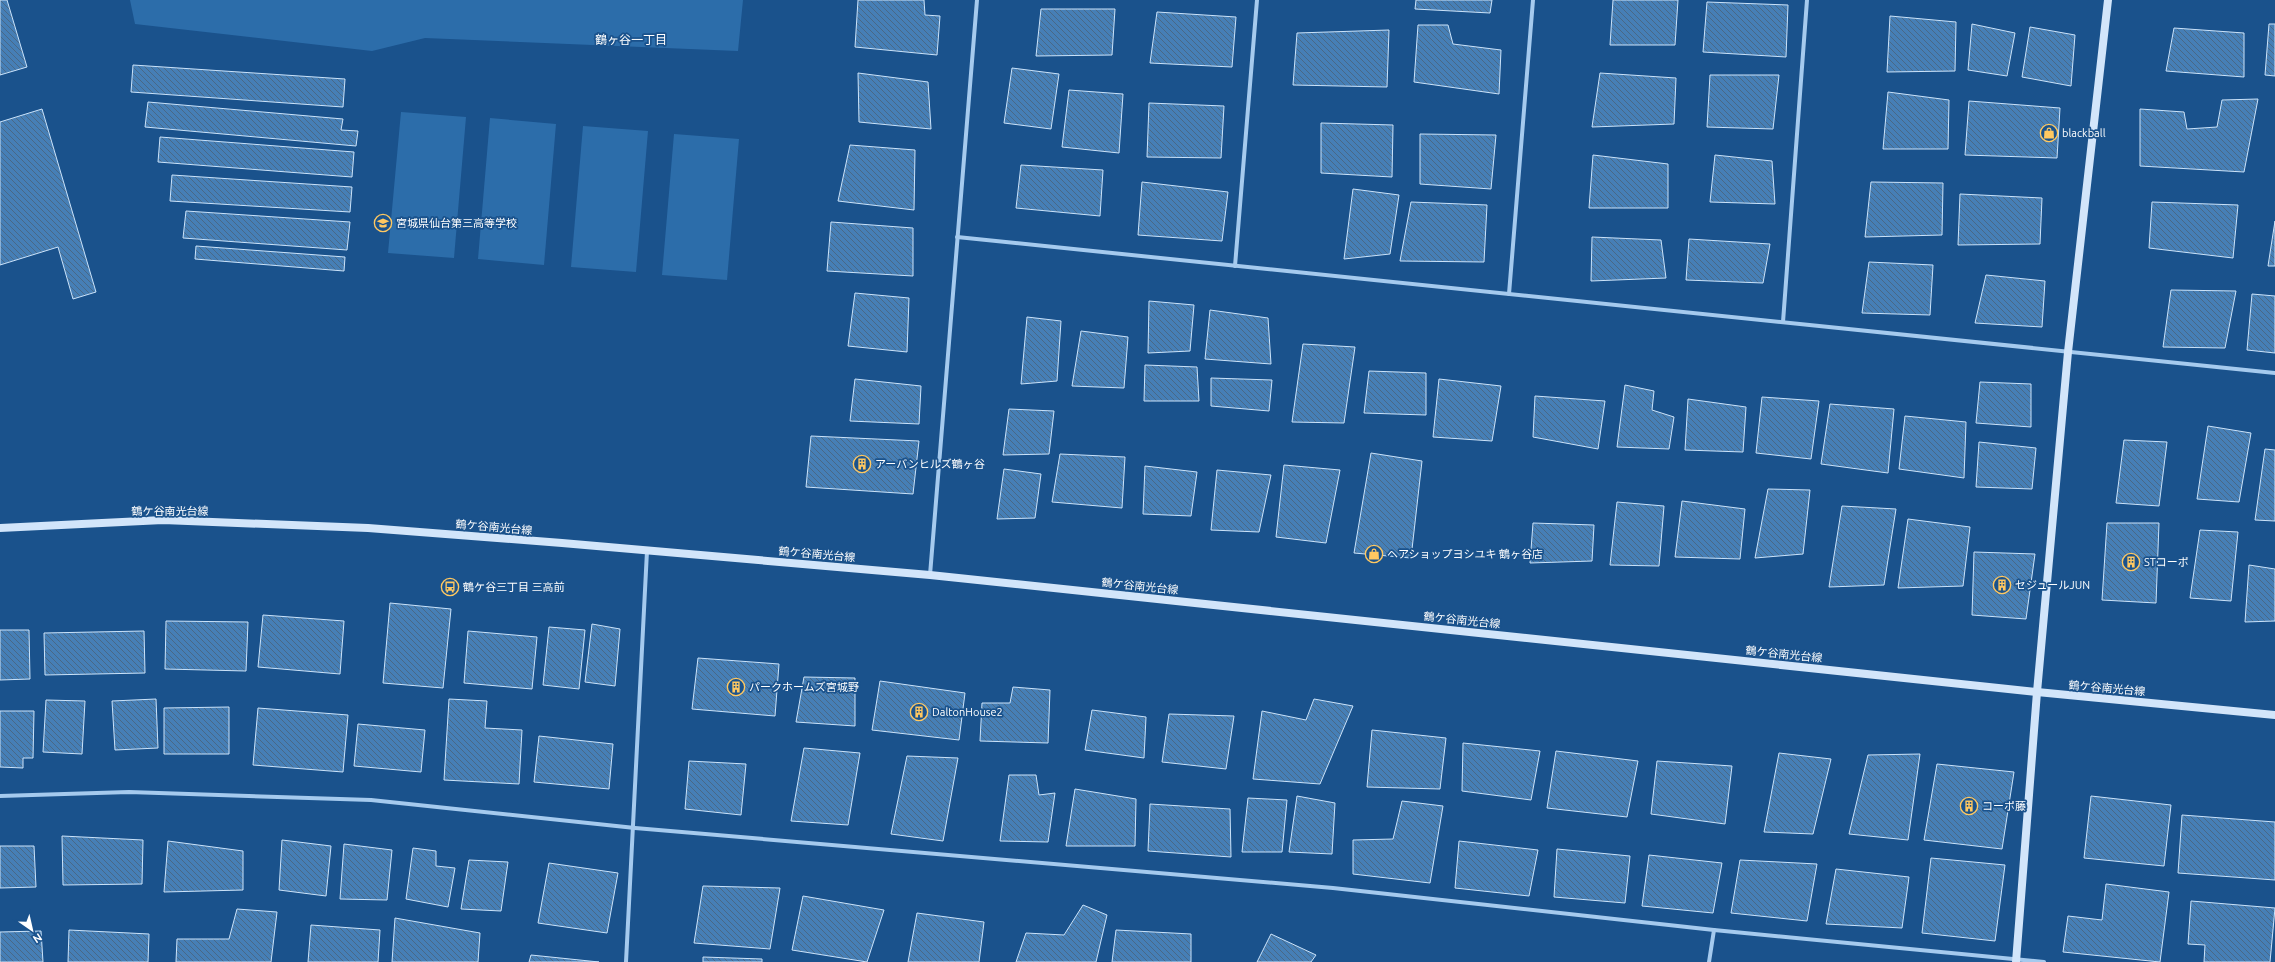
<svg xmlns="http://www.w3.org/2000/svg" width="2275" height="962" font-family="Ubuntu,'Noto Sans JP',sans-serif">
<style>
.pitch{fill:#2c6daa}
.building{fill:url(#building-back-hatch);stroke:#cbe3fa}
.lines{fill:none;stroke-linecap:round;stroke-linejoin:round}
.street{stroke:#a5caee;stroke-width:4}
.secondary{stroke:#d2e5fa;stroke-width:8}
.labels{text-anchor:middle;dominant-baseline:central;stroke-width:3.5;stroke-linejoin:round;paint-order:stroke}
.poi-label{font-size:11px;fill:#fff;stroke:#1a528c;text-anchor:start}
.street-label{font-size:11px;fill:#fff;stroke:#1a528c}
.neighbourhood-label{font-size:12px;fill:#fff;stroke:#1a528c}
</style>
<defs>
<pattern id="building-back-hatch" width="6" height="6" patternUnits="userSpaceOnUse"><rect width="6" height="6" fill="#467fb6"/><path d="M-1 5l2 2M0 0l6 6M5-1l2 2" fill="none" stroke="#496886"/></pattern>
</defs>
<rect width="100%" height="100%" fill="#1a528c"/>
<g class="pitch">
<polygon points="130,0 743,0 738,51 425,38 372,51 135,24"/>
<polygon points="401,112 466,117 454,258 388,253"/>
<polygon points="490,118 556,124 544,265 478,259"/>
<polygon points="583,126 648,131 636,272 571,267"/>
<polygon points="674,134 739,139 727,280 662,275"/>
</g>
<g class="building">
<polygon points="0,0 7,0 27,67 0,75"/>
<polygon points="858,0 924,0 925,15 940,16 937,55 855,47"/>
<polygon points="1416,0 1492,0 1490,13 1415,9"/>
<polygon points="1613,0 1678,0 1675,45 1610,45"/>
<polygon points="1707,2 1788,5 1786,57 1703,52"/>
<polygon points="1041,9 1115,9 1112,55 1036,56"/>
<polygon points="1157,12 1236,17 1232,67 1150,63"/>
<polygon points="1890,16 1956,22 1955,71 1887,72"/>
<polygon points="1972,24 2015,33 2007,76 1968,70"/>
<polygon points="2269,24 2275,24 2275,76 2265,75"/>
<polygon points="1418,25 1448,25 1453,44 1501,50 1499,94 1414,82"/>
<polygon points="2030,27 2075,35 2071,86 2022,77"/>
<polygon points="2174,28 2244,33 2244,77 2166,71"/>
<polygon points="1389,30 1387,87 1293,85 1297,33"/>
<polygon points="133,65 345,79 343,107 131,92"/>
<polygon points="1012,68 1059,74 1051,129 1004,123"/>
<polygon points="858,73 928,82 931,129 859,122"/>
<polygon points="1600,73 1676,78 1674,124 1592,127"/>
<polygon points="1710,75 1779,75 1773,129 1707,127"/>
<polygon points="1069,90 1123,94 1119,153 1062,147"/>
<polygon points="1888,92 1949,100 1948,149 1883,149"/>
<polygon points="2258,99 2244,172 2140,166 2140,109 2184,112 2187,129 2217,127 2222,100"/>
<polygon points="1969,101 2060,108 2057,158 1965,155"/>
<polygon points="148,102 343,119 341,130 358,131 356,146 145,127"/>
<polygon points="1149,103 1224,106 1221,158 1147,157"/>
<polygon points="42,109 96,292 73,299 58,247 0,265 0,122"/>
<polygon points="1321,123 1393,125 1392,177 1321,173"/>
<polygon points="1420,134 1496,135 1491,189 1420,184"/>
<polygon points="160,137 354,152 352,177 158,162"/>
<polygon points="850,145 915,150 914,210 838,201"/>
<polygon points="1593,155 1668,164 1668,208 1589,208"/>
<polygon points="1715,155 1772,161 1775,204 1710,202"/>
<polygon points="1021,165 1103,170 1100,216 1016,208"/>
<polygon points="172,175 352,187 350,212 170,201"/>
<polygon points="1142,182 1228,192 1222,241 1138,235"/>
<polygon points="1871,182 1943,183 1942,235 1865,237"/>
<polygon points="1353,189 1399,195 1390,254 1344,259"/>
<polygon points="1960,194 2042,198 2040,244 1958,245"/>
<polygon points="1411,202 1487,205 1484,262 1400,261"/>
<polygon points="2152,202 2238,205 2233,258 2149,248"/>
<polygon points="186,211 350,222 347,250 183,238"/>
<polygon points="2275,221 2275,266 2268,266"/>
<polygon points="831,222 913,228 913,276 827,271"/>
<polygon points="1592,237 1661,240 1666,278 1591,281"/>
<polygon points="1689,239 1770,244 1763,283 1686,280"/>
<polygon points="196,246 345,257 344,271 195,259"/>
<polygon points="1869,262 1933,265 1930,315 1862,313"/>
<polygon points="1986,275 2045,281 2042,327 1975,323"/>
<polygon points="2171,290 2236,291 2225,348 2163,347"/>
<polygon points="855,293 909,298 907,352 848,346"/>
<polygon points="2252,294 2275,296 2275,353 2247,350"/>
<polygon points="1149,301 1194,305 1190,351 1148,353"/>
<polygon points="1210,310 1268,318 1271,364 1205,359"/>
<polygon points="1027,317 1061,321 1057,381 1021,384"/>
<polygon points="1081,331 1128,337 1124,388 1072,386"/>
<polygon points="1303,344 1355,347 1344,423 1292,422"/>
<polygon points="1145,365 1197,367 1199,401 1144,401"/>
<polygon points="1369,371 1426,373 1426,415 1364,413"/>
<polygon points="1211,378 1272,380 1269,411 1211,406"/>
<polygon points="855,379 921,386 919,424 850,421"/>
<polygon points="1439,379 1501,386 1492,441 1433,437"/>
<polygon points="1980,382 2031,384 2031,427 1976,423"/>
<polygon points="1625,385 1654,391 1652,410 1674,417 1669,449 1617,447"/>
<polygon points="1535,396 1605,401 1598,449 1533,437"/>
<polygon points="1762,397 1819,401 1811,459 1756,453"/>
<polygon points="1688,399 1746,407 1743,452 1685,450"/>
<polygon points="1830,404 1894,409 1888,473 1821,464"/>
<polygon points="1009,409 1054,411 1049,454 1003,455"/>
<polygon points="1905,416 1966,422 1964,478 1899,469"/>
<polygon points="2208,426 2251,433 2239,502 2197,499"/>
<polygon points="811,436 919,441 913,494 806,487"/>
<polygon points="2124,440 2167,442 2159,506 2116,503"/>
<polygon points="1979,442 2036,448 2032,489 1976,487"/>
<polygon points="2265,449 2275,450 2275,521 2255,520"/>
<polygon points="1371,453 1422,461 1411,558 1354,553"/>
<polygon points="1060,454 1125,457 1122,508 1052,502"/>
<polygon points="1284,465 1340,470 1326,543 1276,537"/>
<polygon points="1145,466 1197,472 1191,516 1143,514"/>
<polygon points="1004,469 1041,474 1035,518 997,519"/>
<polygon points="1217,470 1271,475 1259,532 1211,530"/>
<polygon points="1768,489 1810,490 1803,554 1755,558"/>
<polygon points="1682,501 1745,509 1740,559 1675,557"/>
<polygon points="1617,502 1664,506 1659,566 1610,565"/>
<polygon points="1842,506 1896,509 1884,585 1829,587"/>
<polygon points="1908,519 1970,527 1963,586 1898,588"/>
<polygon points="1533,523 1594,525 1592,561 1530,563"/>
<polygon points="2107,523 2159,523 2156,603 2102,600"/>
<polygon points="2200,530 2238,532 2231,601 2190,598"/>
<polygon points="1974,552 2035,554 2026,619 1972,615"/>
<polygon points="2249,565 2275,569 2275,621 2245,622"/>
<polygon points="390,603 451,609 443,688 383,683"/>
<polygon points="263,615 344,621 340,674 258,667"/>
<polygon points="166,621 248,622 246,671 165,669"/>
<polygon points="592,624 620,629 615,686 585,682"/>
<polygon points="549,627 585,630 579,689 543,685"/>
<polygon points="0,630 29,630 30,679 0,680"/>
<polygon points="144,631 145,673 45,675 44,633"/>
<polygon points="468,631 537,637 532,689 464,683"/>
<polygon points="698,658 779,664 775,716 692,709"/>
<polygon points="804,677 855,678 855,726 796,722"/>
<polygon points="880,681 965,693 959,740 872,730"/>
<polygon points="1013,687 1050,690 1048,743 980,741 982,703 1010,703"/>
<polygon points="156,699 158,748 115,750 112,701"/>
<polygon points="449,699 487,701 485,728 522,730 519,784 444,780"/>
<polygon points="1314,699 1353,706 1320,784 1253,779 1262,711 1306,720"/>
<polygon points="46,700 85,701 82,754 43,752"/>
<polygon points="229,707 229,754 164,754 164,708"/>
<polygon points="258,708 348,715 343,772 253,765"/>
<polygon points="1092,710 1146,717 1144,758 1085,750"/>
<polygon points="0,711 34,711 33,758 23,758 23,768 0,767"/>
<polygon points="1169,714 1234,716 1226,769 1162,762"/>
<polygon points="358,724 425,730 421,772 354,766"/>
<polygon points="1372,730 1446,738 1440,789 1367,787"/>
<polygon points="539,736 613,744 609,789 534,782"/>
<polygon points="1463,743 1540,751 1531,800 1462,791"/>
<polygon points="804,748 860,753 848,825 791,821"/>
<polygon points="1556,751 1638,761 1627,817 1547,808"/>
<polygon points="1779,753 1831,759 1813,834 1764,832"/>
<polygon points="1920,754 1908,840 1849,834 1868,755"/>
<polygon points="907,756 958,758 943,841 891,834"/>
<polygon points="689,761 746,764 741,815 685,809"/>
<polygon points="1657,761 1732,766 1725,824 1651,814"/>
<polygon points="1937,764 2014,772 2002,849 1924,840"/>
<polygon points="1009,775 1036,775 1039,795 1055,793 1048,842 1000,841"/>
<polygon points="1075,789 1136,799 1135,846 1066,846"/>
<polygon points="1297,796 1335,803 1332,854 1289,852"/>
<polygon points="2091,796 2171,805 2164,866 2084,858"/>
<polygon points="1248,798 1287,800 1282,852 1242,852"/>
<polygon points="1402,801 1443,806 1430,883 1353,874 1353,840 1393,839"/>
<polygon points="1150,804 1230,809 1231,857 1148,851"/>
<polygon points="2182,815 2275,822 2275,880 2178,873"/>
<polygon points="62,836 143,840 142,884 63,885"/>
<polygon points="282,840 331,846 326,896 279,890"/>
<polygon points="168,841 243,851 243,890 164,892"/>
<polygon points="1459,841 1538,850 1529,896 1455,888"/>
<polygon points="344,844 392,850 387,900 340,899"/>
<polygon points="0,846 34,846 36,887 0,888"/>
<polygon points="413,848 436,851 436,866 455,868 448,907 406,899"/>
<polygon points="1557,849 1630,856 1625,903 1554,897"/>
<polygon points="1649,855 1722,863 1713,913 1642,906"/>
<polygon points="1931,858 2005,865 1995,941 1922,933"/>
<polygon points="469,860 508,862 501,911 461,909"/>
<polygon points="1740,860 1817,864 1807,921 1731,913"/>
<polygon points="549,863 618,873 607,933 538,923"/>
<polygon points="1836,869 1909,877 1902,928 1826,924"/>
<polygon points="2106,884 2169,892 2160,962 2063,952 2068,916 2102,920"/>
<polygon points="703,886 780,888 770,949 694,943"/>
<polygon points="803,896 884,910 867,962 792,950"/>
<polygon points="2191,901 2275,908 2270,962 2204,962 2205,945 2188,944"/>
<polygon points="1083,905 1107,915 1096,962 1016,962 1026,933 1064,935"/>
<polygon points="237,909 277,912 271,962 176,962 177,939 229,939"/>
<polygon points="917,913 984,922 979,962 908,962"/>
<polygon points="395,918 480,933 478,962 392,962"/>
<polygon points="311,925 380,930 378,962 308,962"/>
<polygon points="69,930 149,934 148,962 68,962"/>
<polygon points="1116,930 1191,934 1191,962 1112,962"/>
<polygon points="41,931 43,962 0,962 0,932"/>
<polygon points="1271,934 1316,955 1311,962 1257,962"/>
<polygon points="531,955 599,962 529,962"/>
<polygon points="703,957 762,959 762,962 703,962"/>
</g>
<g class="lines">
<g class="street">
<polyline points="957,237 2275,373"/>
<polyline points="1235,266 1257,0"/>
<polyline points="1509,294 1533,0"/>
<polyline points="1783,322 1807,0"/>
<polyline points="930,575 977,0"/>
<polyline points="0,796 129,792 371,800 635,828 1333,888 1714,930 2044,962"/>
<polyline points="626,962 647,551"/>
<polyline points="1709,962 1714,930"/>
</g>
<g class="secondary">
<polyline points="0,528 163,520 368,528 562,543 930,575 2037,692 2275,715"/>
<polyline points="2016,962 2037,692 2068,352 2108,0"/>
</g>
</g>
<defs>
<symbol id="shop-ring" viewBox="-11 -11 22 22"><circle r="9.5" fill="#1a528c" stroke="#ffc861" stroke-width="1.5"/><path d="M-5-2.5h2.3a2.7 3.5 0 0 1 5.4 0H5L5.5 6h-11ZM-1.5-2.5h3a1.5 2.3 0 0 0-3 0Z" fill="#ffc861"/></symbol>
<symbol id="school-ring" viewBox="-11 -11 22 22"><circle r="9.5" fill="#1a528c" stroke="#ffc861" stroke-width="1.5"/><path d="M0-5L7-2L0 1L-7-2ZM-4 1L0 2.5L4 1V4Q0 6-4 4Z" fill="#ffc861"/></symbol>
<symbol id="building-ring" viewBox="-11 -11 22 22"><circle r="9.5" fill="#1a528c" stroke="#ffc861" stroke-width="1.5"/><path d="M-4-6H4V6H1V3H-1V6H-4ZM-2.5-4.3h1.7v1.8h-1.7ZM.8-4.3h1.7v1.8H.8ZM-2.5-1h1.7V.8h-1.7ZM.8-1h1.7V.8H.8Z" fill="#ffc861"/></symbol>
<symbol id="bus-ring" viewBox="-11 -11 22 22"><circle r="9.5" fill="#1a528c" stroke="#ffc861" stroke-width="1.5"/><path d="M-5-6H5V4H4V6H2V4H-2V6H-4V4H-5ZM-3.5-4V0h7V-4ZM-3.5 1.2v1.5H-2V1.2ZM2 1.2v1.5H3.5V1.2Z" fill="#ffc861"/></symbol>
</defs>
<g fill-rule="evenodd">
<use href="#shop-ring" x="2039" y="123" width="20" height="20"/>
<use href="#school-ring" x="373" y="213" width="20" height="20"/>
<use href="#building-ring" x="852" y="454" width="20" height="20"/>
<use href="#shop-ring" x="1364" y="544" width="20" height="20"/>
<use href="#building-ring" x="2121" y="552" width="20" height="20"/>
<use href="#building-ring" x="1992" y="575" width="20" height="20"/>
<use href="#bus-ring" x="440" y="577" width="20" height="20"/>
<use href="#building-ring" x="726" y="677" width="20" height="20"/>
<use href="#building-ring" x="909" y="702" width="20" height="20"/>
<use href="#building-ring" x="1959" y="796" width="20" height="20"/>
</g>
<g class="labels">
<g class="poi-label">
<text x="2062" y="133">blackball</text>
<text x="396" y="223">宮城県仙台第三高等学校</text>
<text x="875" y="464">アーバンヒルズ鶴ヶ谷</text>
<text x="1387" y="554">ヘアショップヨシユキ 鶴ヶ谷店</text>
<text x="2144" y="562">STコーポ</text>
<text x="2015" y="585">セジュールJUN</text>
<text x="463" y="587">鶴ケ谷三丁目 三高前</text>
<text x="749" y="687">パークホームズ宮城野</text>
<text x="932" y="712">DaltonHouse2</text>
<text x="1982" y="806">コーポ藤</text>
</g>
<g class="street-label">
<text x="170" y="511">鶴ケ谷南光台線</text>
<text transform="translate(494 527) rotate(5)">鶴ケ谷南光台線</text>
<text transform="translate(817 554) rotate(5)">鶴ケ谷南光台線</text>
<text transform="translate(1140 586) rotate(6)">鶴ケ谷南光台線</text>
<text transform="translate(1462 620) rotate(6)">鶴ケ谷南光台線</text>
<text transform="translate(1784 654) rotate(6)">鶴ケ谷南光台線</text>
<text transform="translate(2107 688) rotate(5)">鶴ケ谷南光台線</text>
</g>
<g class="neighbourhood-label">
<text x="631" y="39">鶴ヶ谷一丁目</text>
</g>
</g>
<g transform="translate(32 930) rotate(146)" stroke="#1a528c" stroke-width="3" paint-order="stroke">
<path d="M0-3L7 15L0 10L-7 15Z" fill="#ffffff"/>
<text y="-6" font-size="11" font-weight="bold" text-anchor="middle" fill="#ffffff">N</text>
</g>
</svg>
